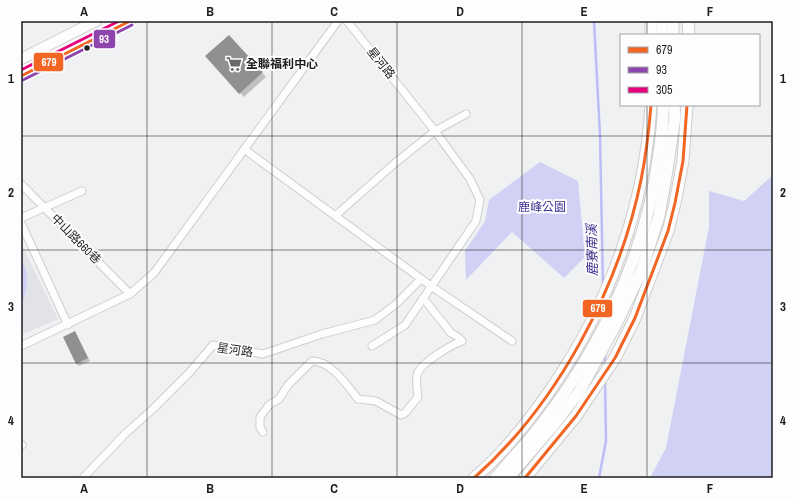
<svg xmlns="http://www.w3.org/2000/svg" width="794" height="499" font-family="'Archivo Narrow','Noto Sans TC',sans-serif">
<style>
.built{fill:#e2e3e9}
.green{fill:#d0d1f4}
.shadow{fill:#0003}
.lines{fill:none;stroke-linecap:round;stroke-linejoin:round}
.stream{stroke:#bdbdf8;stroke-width:2.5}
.building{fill:#8f9090}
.street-casing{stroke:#cececf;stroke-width:9}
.secondary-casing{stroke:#cececf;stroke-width:12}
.primary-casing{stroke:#cececf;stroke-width:13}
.street{stroke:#fdfdfd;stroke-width:7}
.secondary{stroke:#fdfdfd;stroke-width:10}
.primary{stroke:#fdfdfd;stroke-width:11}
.bus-1-casing{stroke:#fdfdff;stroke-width:6}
.bus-2-casing{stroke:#fdfdff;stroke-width:6}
.bus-3-casing{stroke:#fdfdff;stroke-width:6}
.bus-1{stroke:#f26522;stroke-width:3}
.bus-2{stroke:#8e44ad;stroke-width:3}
.bus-3{stroke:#e5007d;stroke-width:3}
.grid{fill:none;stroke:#1e1e1f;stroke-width:1;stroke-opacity:0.55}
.bus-dot{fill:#1e1e1f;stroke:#fdfdff;stroke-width:1.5}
.labels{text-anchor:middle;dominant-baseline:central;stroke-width:4;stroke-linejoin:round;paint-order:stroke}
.street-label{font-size:12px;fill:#1e1e1f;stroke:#fdfdff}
.poi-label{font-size:12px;font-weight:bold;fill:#1e1e1f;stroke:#fdfdff;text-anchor:start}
.park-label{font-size:12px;fill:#423594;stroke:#fdfdff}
.water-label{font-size:13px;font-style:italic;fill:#3a2b8a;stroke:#fdfdff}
.line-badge{stroke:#fdfdff;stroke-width:1.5}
.badge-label{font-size:11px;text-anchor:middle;font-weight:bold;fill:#fff}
.neatline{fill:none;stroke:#1e1e1f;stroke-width:1.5}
.grid-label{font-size:13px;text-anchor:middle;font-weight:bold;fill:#1e1e1f}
</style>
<rect width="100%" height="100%" fill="#f0f1f2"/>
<polygon class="built" points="21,243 58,319 21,335"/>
<g class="green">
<polygon points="540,162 578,181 585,257 564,278 512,232 466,280 465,251 485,221 489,200"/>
<polygon points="773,175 773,478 650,478 666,448 709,227 709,191 744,201"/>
<path d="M 21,258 C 30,273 28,290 21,305 Z"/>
</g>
<g class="shadow">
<polygon points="233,40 266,77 244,97 240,93"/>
<polygon points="74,333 77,336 90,361 79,366 76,363"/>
</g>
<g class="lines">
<g class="stream">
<polyline points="594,21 600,135 603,286"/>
<polyline points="604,305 604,316"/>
<polyline points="605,353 605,366"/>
<polyline points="599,478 606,441 605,379"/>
</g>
</g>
<g class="building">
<polygon points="229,35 263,72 239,94 205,56"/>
<polygon points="75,331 88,358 76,364 63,337"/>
</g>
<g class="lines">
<defs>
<g id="street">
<polyline points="347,21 435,131 470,179 480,200 476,221 405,325 372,346"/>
<polyline points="244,149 431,286 512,341"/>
<polyline points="21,184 130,294"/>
<polyline points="335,216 395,163 435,131 466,114"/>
<polyline points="21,218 82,191"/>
<polyline points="21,223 68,325"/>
<polyline points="21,346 130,294 154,273 338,21"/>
<path d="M 263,432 L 260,428 L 260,417 L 269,405 L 279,399 L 288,385 L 312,361 C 331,361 347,385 358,399 L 376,401 L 401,415 L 405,413 L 418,397 C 417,390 416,382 417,375 C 420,363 451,345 462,341 L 458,337 L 451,333 L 423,298"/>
<polyline points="21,444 22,445"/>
<polyline points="83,478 125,434 154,408 189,373 213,345 263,354 322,334 375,320 396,304 421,279"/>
</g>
<g id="secondary">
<polyline points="21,59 96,21"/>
<polyline points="21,76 130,21"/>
</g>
<g id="primary">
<polyline points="651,21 651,35"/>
<polyline points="662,21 662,35"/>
<polyline points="673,21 673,35"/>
<polyline points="688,21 689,35"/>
<path d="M 474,478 C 504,453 529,421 551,389 C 609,305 645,207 651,105"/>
<path d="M 495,478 C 504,469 512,458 521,449 C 592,367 646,261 659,153 C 661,137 664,121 663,105"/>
<polyline points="508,478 551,428 579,392 616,324 641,272 659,216 667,170 675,117 674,105"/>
<polyline points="525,478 576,416 615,358 635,318 668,231 675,203 683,161 687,105"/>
</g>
</defs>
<use href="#street" class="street-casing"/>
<use href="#secondary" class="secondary-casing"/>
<use href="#primary" class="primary-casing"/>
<use href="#street" class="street"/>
<use href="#secondary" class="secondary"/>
<use href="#primary" class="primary"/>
<defs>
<g id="bus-1">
<polyline points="21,76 130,21"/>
<path d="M 474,478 C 557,405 619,288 641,180 C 646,155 649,130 651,105"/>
<polyline points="525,478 576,416 615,358 635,318 668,231 675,203 683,161 687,105"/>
</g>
<polyline id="bus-2" points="23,80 132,25"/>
<polyline id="bus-3" points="21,70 119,21"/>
</defs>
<use href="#bus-1" class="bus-1-casing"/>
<use href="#bus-2" class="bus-2-casing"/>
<use href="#bus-3" class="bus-3-casing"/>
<use href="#bus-1" class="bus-1"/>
<use href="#bus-2" class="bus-2"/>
<use href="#bus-3" class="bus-3"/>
</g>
<path class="grid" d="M 147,21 L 147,478M 272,21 L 272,478M 397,21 L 397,478M 522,21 L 522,478M 647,21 L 647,35M 647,105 L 647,478M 21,136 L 773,136M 21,250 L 773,250M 21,363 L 773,363"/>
<defs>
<symbol id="supermarket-bare" viewBox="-9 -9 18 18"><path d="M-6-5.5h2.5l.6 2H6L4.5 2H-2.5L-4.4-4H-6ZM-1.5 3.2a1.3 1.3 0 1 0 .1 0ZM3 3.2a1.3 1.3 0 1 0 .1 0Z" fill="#686869" stroke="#fdfdff" stroke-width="2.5" paint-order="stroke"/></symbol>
</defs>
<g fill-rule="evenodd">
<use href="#supermarket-bare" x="223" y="53" width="22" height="22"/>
</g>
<circle class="bus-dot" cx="87" cy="48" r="3.5"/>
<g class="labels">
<g class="street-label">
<text transform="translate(381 63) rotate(51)">星河路</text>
<text transform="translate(76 239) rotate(45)">中山路660巷</text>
<text transform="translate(235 350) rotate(8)">星河路</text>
</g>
<g class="poi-label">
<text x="246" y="64">全聯福利中心</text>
</g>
<g class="park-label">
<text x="542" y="207">鹿峰公園</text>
</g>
<g class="water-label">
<text transform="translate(592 250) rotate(-91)">鹿寮南溪</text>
</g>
</g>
<g class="line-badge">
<rect x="93" y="29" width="23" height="20" rx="4" fill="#8e44ad"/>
<rect x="33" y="52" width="31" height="20" rx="4" fill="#f26522"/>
<rect x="582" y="299" width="31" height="19" rx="4" fill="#f26522"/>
</g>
<g class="badge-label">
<text x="104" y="43">93</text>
<text x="49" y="66">679</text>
<text x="598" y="312">679</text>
</g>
<rect width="794" height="499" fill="none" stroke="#fdfdff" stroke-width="44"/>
<rect x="620" y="34" width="140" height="72" fill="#fdfdff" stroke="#a4a4a5"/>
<rect x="628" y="47" width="20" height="6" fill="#f26522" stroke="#a4a4a5"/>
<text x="656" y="54" font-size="12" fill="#1e1e1f">679</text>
<rect x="628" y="67" width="20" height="6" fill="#8e44ad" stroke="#a4a4a5"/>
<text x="656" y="74" font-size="12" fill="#1e1e1f">93</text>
<rect x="628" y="87" width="20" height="6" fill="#e5007d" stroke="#a4a4a5"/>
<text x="656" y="94" font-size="12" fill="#1e1e1f">305</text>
<rect x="22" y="22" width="750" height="455" class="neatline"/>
<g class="grid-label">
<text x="84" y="16">A</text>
<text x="210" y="16">B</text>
<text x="334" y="16">C</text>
<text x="460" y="16">D</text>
<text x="584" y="16">E</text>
<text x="710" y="16">F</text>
<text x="11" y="83">1</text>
<text x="783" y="83">1</text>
<text x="11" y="197">2</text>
<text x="783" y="197">2</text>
<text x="11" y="311">3</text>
<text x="783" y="311">3</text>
<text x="11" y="425">4</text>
<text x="783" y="425">4</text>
<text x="84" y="493">A</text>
<text x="210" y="493">B</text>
<text x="334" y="493">C</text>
<text x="460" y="493">D</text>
<text x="584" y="493">E</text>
<text x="710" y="493">F</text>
</g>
</svg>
